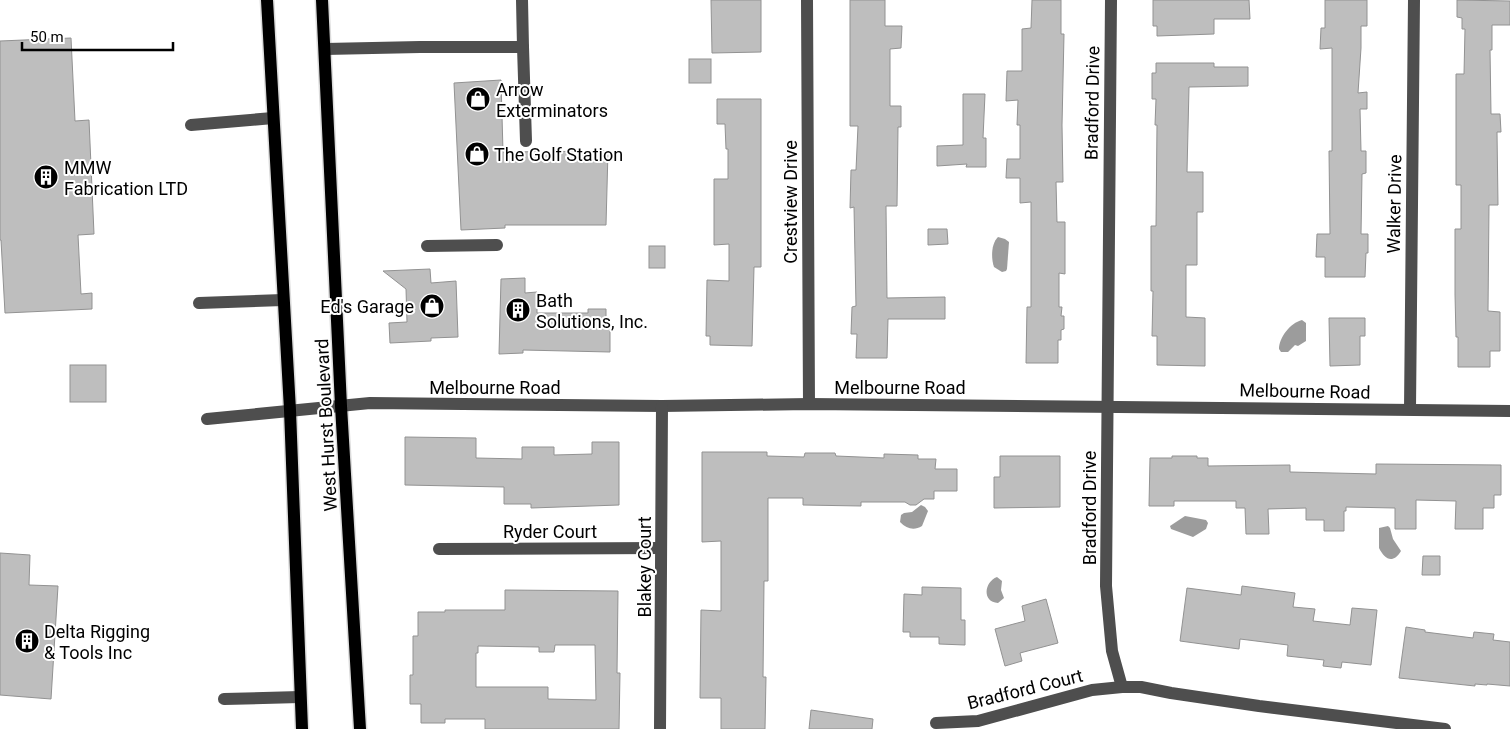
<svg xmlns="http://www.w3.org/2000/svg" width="1510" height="729" font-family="Roboto,sans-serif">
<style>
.water{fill:#9c9c9c}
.building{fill:#bebebe;stroke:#929292;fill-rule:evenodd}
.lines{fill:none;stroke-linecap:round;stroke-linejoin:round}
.major-casing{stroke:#dbdbdb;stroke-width:15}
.minor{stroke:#4e4e4e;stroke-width:12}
.major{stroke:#000;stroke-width:12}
.labels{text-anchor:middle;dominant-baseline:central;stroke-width:4;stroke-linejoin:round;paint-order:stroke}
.poi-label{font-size:18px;fill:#000;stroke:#fff;text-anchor:start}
.street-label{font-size:18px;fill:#000;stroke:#fff}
</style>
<rect width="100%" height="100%" fill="#fff"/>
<g class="water">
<path d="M 998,237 L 1005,239 L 1009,242 L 1007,269 L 1006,271 L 1002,272 L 994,267 C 991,258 991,244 998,237 Z"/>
<path d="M 1302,320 L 1306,323 L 1306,341 L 1298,346 L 1295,345 L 1288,352 L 1281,352 L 1279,349 C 1279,338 1290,323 1302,320 Z"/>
<path d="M 921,505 L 925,507 L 928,511 L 922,526 C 914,531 907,529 900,522 L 901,515 L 904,513 L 912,512 Z"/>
<polygon points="1185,516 1206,520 1208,523 1206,529 1193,537 1171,529 1170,526"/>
<path d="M 1388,526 L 1390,528 L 1393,539 L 1401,551 C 1393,564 1385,560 1379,548 L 1379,528 Z"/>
<path d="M 997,577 L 1002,581 L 1001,590 L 1004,598 L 998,603 C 982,602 984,582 997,577 Z"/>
</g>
<g class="building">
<polygon points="711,0 761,0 761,52 712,53"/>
<polygon points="850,0 885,0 885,26 902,26 901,48 890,49 890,106 901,106 901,127 898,127 897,206 886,206 887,298 945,297 945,319 888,319 887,358 856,358 857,334 851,334 852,307 856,306 854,207 850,208 851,170 856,170 858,126 850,126"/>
<polygon points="1032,0 1061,0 1061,34 1064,34 1062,125 1063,182 1056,182 1057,222 1065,222 1065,274 1059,273 1059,307 1062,307 1061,316 1064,316 1064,329 1061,330 1061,340 1058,340 1058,363 1026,363 1027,307 1031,307 1031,202 1020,203 1020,178 1006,178 1007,159 1020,159 1020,125 1017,125 1018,100 1006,101 1007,71 1022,71 1022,29 1031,28"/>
<polygon points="1153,0 1249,0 1250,19 1214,19 1214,34 1157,36 1157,26 1153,26"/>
<polygon points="1325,0 1367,0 1367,26 1361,26 1361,48 1358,93 1367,92 1367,109 1360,109 1361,151 1366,151 1366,173 1362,174 1361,234 1368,234 1368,253 1366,253 1365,277 1325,277 1325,257 1316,257 1317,234 1330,234 1329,151 1332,151 1332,48 1320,49 1321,28 1325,28"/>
<polygon points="1457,0 1510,1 1510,25 1492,25 1492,50 1490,50 1491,114 1500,114 1501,132 1497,132 1498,205 1489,205 1488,311 1500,312 1500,351 1490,351 1490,367 1458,367 1458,337 1456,337 1455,294 1455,229 1461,229 1461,185 1456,185 1456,74 1464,74 1465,29 1462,29 1462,18 1457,17"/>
<polygon points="71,38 75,121 89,120 94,234 78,235 81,294 92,293 92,309 5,313 1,240 0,240 0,41"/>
<rect x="689" y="59" width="22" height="24"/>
<polygon points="1156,63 1214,63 1214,67 1248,67 1248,86 1189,87 1187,172 1203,172 1203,212 1197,212 1197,265 1186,265 1186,317 1205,318 1205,366 1157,365 1157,336 1152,336 1153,291 1151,291 1151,226 1156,226 1157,125 1155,125 1156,99 1152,99 1152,73 1156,73"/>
<polygon points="501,80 503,152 608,151 606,225 505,225 505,228 461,230 454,83"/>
<polygon points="963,94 985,94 983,138 986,138 986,167 966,167 967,164 937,166 937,146 963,145"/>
<polygon points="717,99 761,99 761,267 754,267 752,346 710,345 710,336 706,336 707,280 729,281 729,244 714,245 714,179 728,179 728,149 726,149 725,124 717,124"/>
<polygon points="928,229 947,229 948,244 928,245"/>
<rect x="649" y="246" width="16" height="22"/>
<polygon points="430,269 431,283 456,281 458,337 431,338 431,341 390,343 389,323 407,322 406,289 383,271"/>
<polygon points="525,278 525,293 537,292 537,313 588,313 588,309 606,309 606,318 610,318 610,352 523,350 523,353 499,354 501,279"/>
<polygon points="1329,318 1365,318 1365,336 1360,336 1360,365 1330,366"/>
<rect x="70" y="365" width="36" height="37"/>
<polygon points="405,437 476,438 476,458 522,459 522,447 554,447 554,455 592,454 592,442 619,442 619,505 531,508 531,504 504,504 504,487 405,485"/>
<polygon points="702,452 767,452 767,456 804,457 805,453 835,453 836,456 884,458 884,454 918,455 918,459 936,459 935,469 957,469 957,491 934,491 934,499 924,499 916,505 910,505 905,502 861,502 861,506 803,505 803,498 768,498 768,581 764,581 763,677 766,677 765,729 721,729 721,698 700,698 701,610 721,611 721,541 702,542"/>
<polygon points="1000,456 1060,456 1060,507 994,508 994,477 1000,477"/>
<polygon points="1172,456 1197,456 1197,458 1208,458 1208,466 1290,465 1290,472 1376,474 1376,464 1501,465 1501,495 1494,495 1494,508 1483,508 1483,529 1455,529 1456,501 1416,500 1416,529 1395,529 1395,508 1346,507 1346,511 1344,511 1344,531 1324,531 1324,520 1306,520 1306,508 1268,509 1269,534 1246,534 1245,508 1236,508 1236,501 1174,501 1174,506 1149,506 1150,458 1172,458"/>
<polygon points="0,553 30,555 29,585 58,586 51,699 0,695"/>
<polygon points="1423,556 1440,556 1440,575 1422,575"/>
<polygon points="1242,586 1295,593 1293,607 1315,609 1313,621 1350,625 1352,608 1377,610 1371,665 1342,662 1341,668 1323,666 1324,660 1287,656 1288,645 1240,639 1239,649 1180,641 1187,588 1241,595"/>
<polygon points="922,587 961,588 961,620 965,620 965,645 939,644 939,637 910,637 910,632 903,632 904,594 922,595"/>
<path d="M 505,590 L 618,591 L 617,673 L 620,673 L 619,729 L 485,729 L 485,719 L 445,719 L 445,723 L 421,723 L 421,704 L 410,704 L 410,675 L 413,675 L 413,636 L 418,636 L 418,612 L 445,612 L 445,610 L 505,610 ZM 555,645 L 595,645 L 596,700 L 548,699 L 548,687 L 476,687 L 476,653 L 478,653 L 478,646 L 539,647 L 539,652 L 554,652 Z"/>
<polygon points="1046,599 1058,643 1020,653 1022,661 1005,666 995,629 1025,621 1022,606"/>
<polygon points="1406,627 1425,630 1425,632 1473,638 1474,632 1494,634 1493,640 1510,642 1510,686 1487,684 1487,685 1475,684 1475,686 1399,678"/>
<polygon points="811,710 873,719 872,729 809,729"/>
</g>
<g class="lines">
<defs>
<g id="major">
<polyline points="267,0 290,410 302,729"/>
<polyline points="322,0 341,406 360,729"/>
</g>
</defs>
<use href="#major" class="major-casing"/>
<g class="minor">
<polyline points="807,0 809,404"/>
<polyline points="1111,0 1106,586 1112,651 1122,687"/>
<polyline points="523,47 526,141"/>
<polyline points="325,49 420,47 523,47 522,0"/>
<polyline points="191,125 273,118"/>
<polyline points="427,246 497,245"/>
<polyline points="199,303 283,300"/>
<polyline points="1410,409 1414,0"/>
<polyline points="207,419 370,403 662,406 809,404 1510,411"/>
<polyline points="439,549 661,548"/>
<polyline points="224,699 300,697"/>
<polyline points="936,723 978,721 1092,690 1122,687 1141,687 1171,693 1259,706 1445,729"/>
<polyline points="660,729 662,406"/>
</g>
<use href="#major" class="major"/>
</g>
<defs>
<symbol id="shop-disc" viewBox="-11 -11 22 22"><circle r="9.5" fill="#000" stroke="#fff"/><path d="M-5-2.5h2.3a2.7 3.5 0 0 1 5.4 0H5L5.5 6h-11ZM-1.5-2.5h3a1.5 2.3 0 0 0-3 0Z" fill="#fff"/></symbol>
<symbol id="building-disc" viewBox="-11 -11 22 22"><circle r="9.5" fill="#000" stroke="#fff"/><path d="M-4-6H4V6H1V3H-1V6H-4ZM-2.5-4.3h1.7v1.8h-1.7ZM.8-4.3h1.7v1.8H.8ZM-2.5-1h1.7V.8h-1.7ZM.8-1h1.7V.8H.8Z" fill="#fff"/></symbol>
</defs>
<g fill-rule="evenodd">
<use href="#shop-disc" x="464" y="85" width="28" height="28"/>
<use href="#shop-disc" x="463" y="140" width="28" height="28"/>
<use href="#building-disc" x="32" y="163" width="28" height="28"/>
<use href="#shop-disc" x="418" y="292" width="28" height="28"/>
<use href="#building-disc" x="504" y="296" width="28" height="28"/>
<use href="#building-disc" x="13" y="627" width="28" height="28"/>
</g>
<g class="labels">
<g class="poi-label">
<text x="496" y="89">Arrow<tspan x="496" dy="21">Exterminators</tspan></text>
<text x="494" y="154">The Golf Station</text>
<text x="64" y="167">MMW<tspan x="64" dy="21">Fabrication LTD</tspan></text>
<text x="536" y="300">Bath<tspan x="536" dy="21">Solutions, Inc.</tspan></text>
<text x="414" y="306" text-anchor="end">Ed's Garage</text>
<text x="44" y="631">Delta Rigging<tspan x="44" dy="21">&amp; Tools Inc</tspan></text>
</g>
<g class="street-label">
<text transform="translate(1092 103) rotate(-89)">Bradford Drive</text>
<text transform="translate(790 202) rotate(-90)">Crestview Drive</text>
<text transform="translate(1394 204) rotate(-89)">Walker Drive</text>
<text x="495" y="387">Melbourne Road</text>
<text x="900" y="387">Melbourne Road</text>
<text transform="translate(1305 391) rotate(1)">Melbourne Road</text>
<text transform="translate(326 425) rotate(-93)">West Hurst Boulevard</text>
<text transform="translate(1089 508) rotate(-90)">Bradford Drive</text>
<text x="550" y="531">Ryder Court</text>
<text transform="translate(644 567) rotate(-90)">Blakey Court</text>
<text transform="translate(1025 689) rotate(-14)">Bradford Court</text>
</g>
</g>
<path d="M22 42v8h151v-8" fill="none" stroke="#000000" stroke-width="2.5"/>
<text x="30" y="42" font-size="15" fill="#000000" stroke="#ffffff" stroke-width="4" paint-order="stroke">50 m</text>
</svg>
